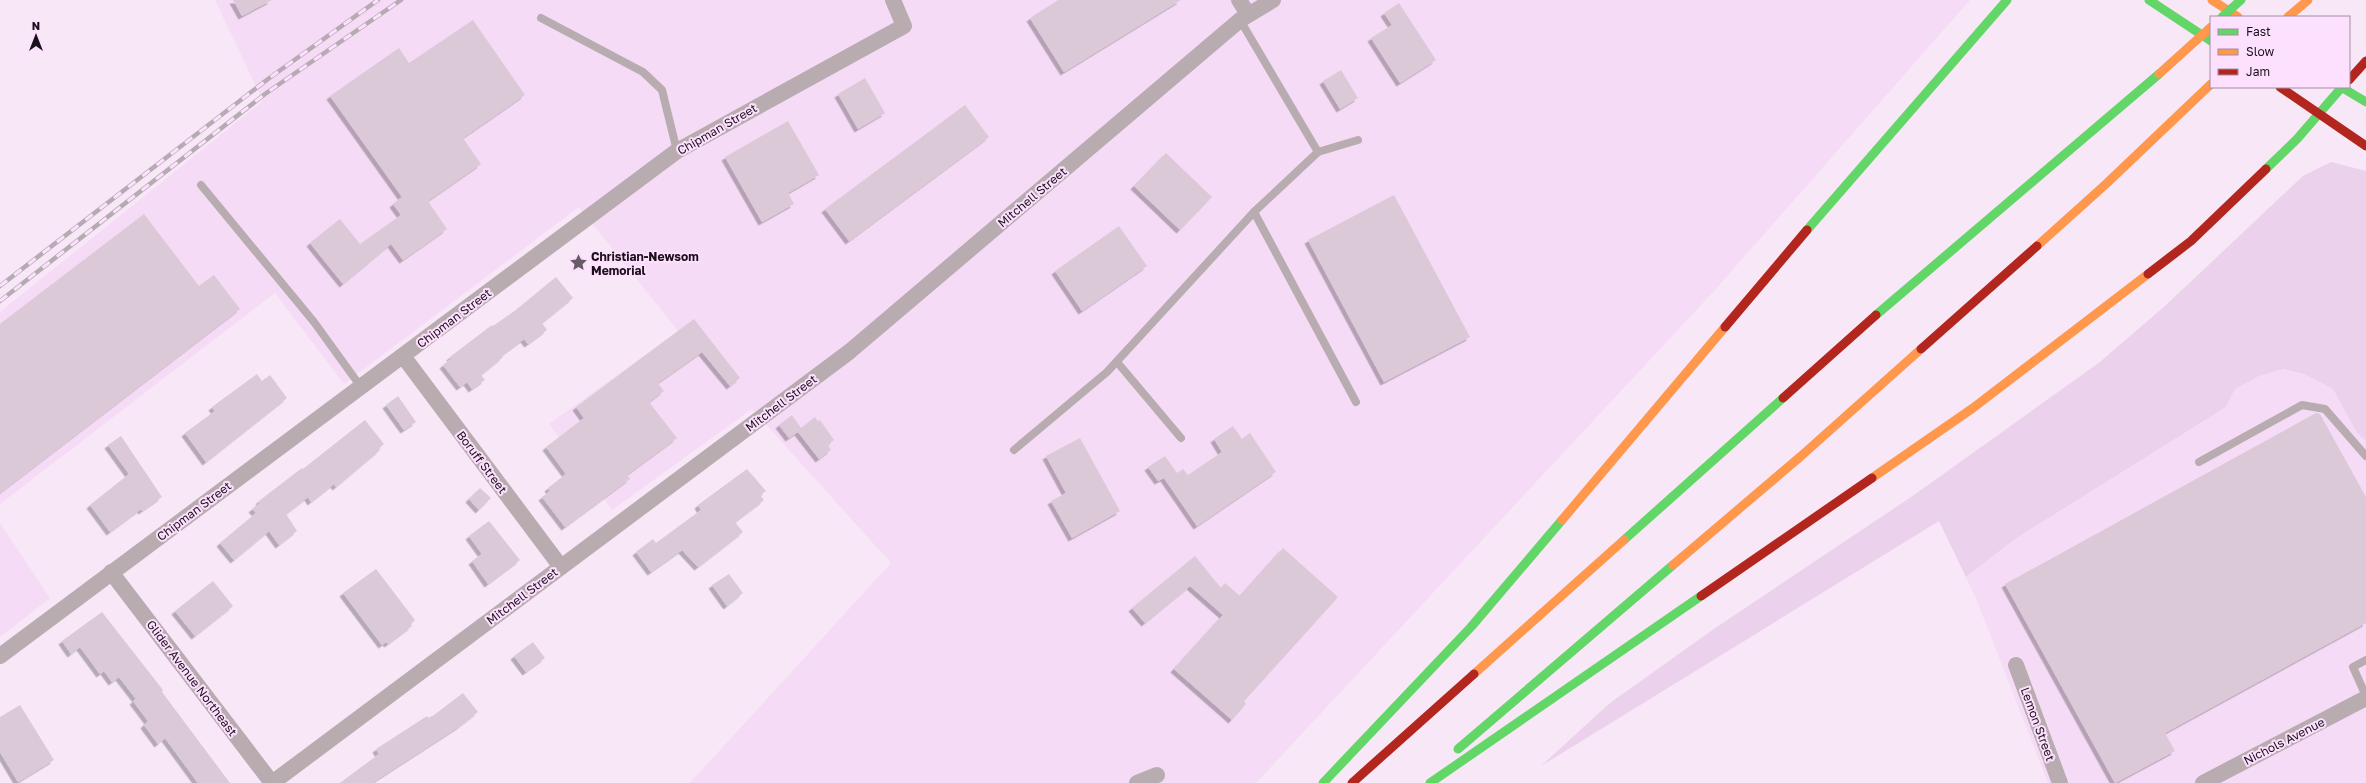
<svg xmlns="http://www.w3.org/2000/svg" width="2366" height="783" font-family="'Golos Text',sans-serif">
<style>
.built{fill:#f6dbf6}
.green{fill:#ebd1ec}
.building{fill:#dcc9d7;filter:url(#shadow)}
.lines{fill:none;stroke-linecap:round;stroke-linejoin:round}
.lane{stroke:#b8acb0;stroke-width:8}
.street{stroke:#b8acb0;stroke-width:16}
.fast{stroke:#63d668;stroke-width:9}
.slow{stroke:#ff974d;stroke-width:9}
.jam{stroke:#b3261e;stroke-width:9}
.rail-casing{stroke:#b6abb2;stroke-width:4.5}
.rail{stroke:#fde0fe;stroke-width:3;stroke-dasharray:9;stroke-linecap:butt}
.fast-bridge{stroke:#63d668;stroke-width:9}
.slow-bridge{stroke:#ff974d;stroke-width:9}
.labels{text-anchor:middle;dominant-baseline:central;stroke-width:4;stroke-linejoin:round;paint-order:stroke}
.street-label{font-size:12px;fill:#1b111b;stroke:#fde0fe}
.poi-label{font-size:12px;font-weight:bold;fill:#1b111b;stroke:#fde0fe;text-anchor:start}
</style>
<defs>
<filter id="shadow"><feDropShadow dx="-3.5" dy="3.5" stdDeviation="0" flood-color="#0004"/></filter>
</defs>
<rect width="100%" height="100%" fill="#f7e7f7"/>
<g class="built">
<polygon points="215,0 1970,0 1714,291 1256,783 690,783 891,563 752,409 612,510 549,424 678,331 579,207 344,384 275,293 0,504 0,312 263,101"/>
<polygon points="2282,369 2304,374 2333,389 2357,433 2366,441 2366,783 2048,783 1977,601 1966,577 2015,539 2226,407 2235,389 2259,376"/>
<polygon points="0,523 50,598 0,637"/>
</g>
<polygon class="green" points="2331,162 2366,171 2366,441 2357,433 2333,389 2304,374 2283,369 2259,376 2235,389 2226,407 2015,539 1966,577 1939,521 1541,766 1610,703 1711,631 1914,495 2100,362 2166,305 2303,176"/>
<g class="building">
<polygon points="233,0 272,0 242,16"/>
<polygon points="1058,0 1181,0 1064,72 1030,18"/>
<polygon points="1399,3 1436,60 1400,83 1371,38 1392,25 1384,13"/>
<polygon points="473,20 525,95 463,138 481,164 428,201 447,229 403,260 391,244 343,284 310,243 340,219 360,244 401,215 393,204 402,197 330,96 399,48 409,63"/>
<polygon points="1341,70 1358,98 1340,109 1323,81"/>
<polygon points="865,78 885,113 858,129 838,94"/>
<polygon points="965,105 989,137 849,241 825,209"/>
<polygon points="788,121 819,175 788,193 794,204 762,222 725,157"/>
<polygon points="1166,153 1212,197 1180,230 1134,186"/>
<polygon points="1394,195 1470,337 1384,382 1308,240"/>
<polygon points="144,214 199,286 214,275 240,309 0,493 0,324"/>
<polygon points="1119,226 1147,266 1082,311 1055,271"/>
<polygon points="556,277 573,298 542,323 547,330 528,344 524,339 502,355 503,357 481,375 485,380 472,389 467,382 460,387 443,365 451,359 450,357 492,325 493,326 516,310"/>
<polygon points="694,319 740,378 730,386 702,352 658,383 664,391 649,402 677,438 627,475 630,479 565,527 542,497 550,491 548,488 566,474 546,447 584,418 576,407"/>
<polygon points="257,374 262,381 270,375 287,398 206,462 185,433 215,411 212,407"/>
<polygon points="398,396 416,422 404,430 386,405"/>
<polygon points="2316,413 2320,414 2366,497 2366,623 2165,733 2175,751 2115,783 2005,584"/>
<polygon points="792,415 801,428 815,417 818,421 820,420 834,440 828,445 831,450 819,459 798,432 789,438 779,425"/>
<polygon points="365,420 384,444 379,448 380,450 336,487 334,484 311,502 308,497 286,514 297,531 279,545 269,531 234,560 220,543 256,513 252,509 260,503 259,501 302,468 303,469"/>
<polygon points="1233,426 1242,439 1250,433 1276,472 1197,526 1164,478 1158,481 1148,467 1165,456 1177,473 1183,469 1188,475 1222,452 1214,439"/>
<polygon points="121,436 162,497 142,511 141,509 110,532 90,505 129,474 108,445"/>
<polygon points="1080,438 1120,511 1072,538 1051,501 1066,493 1046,456"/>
<polygon points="747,469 766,491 760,495 764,500 735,522 743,532 698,567 682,550 651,572 636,552 653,539 656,543 701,510 698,505"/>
<polygon points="480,488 491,498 479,510 469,499"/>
<polygon points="489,521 520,560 488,584 472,561 482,554 469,536"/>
<polygon points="1283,548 1338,597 1244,701 1246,704 1232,720 1174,669 1223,615 1190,586 1145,623 1132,608 1195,556 1221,588 1225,583 1240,596"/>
<polygon points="376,569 415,620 411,624 412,626 388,644 386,642 382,645 343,593"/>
<polygon points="729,574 743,593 727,606 712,585"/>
<polygon points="213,581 233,606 195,636 175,611"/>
<polygon points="102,612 163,690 162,692 230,783 198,783 165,738 158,744 144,725 148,721 133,701 136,699 119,677 112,682 104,671 100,674 80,647 71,654 62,641"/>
<polygon points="533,642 545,658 526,672 514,656"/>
<polygon points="463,693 478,712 460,726 372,783 340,783 379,754 376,749 427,716 428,718 434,715"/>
<polygon points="20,705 54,760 18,782 0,752 0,717"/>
</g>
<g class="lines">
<g class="lane">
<polyline points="541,18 643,72 662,90 677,151"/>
<polyline points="1240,20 1318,152"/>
<polyline points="201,185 314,322 361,387"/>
<polyline points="1254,212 1356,402"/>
<polyline points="1117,362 1181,438"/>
<polyline points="1014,450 1107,372 1254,212 1318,152 1358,140"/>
<polyline points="2199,462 2302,405 2325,409 2366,456"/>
<polyline points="2366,660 2353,667 2366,696"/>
</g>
<g class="street">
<polyline points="1239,0 1248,14"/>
<polyline points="403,356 561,567"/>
<polyline points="111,572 272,783"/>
<polyline points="0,656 677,151 904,26 893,0"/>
<polyline points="2016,665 2060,783"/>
<polyline points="272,783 849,352 1240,20 1273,0"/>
<polyline points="1137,783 1157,775"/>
<polyline points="2203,783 2366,698"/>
</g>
<g class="fast">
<polyline points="2149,0 2211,41"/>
<polyline points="2341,87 2366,102"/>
<polyline points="2266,169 2297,139 2342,87"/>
<polyline points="1807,230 2007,0"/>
<polyline points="1876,315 2159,74"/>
<polyline points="1624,540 1783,398"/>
<polyline points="1458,749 1673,565"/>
<polyline points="1323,783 1471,627 1562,520"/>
<polyline points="1430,783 1701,596"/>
</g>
<g class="slow">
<polyline points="2212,0 2238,17"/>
<polyline points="2288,17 2308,0"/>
<polyline points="2037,246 2106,184 2211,84"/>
<polyline points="1872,478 1973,408 2148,274"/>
<polyline points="1562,520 1725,327"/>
<polyline points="1673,565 1800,457 1921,349"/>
<polyline points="1474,674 1624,540"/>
</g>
<g class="jam">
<polyline points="2349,80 2366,61"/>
<polyline points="2280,87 2366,146"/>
<polyline points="2148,274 2191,241 2266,169"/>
<polyline points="1725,327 1807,230"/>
<polyline points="1921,349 2037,246"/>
<polyline points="1783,398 1876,315"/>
<polyline points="1701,596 1872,478"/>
<polyline points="1352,783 1474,674"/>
</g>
<defs>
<g id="rail">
<polyline points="0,286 268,79 378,0"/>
<polyline points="0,301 265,94 401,0"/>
</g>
</defs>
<use href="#rail" class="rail-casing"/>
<use href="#rail" class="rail"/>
<polyline class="fast-bridge" points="2222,17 2241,0"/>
<polyline class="slow-bridge" points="2159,74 2211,27"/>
</g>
<defs>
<symbol id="sight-bare" viewBox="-9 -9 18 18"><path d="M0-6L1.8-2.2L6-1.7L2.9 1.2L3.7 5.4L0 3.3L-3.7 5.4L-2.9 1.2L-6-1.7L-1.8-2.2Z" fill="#685c68" stroke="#fde0fe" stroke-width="2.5" paint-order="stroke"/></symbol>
</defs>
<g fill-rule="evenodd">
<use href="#sight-bare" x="566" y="250" width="25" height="25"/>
</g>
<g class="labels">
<g class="street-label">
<text transform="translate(717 129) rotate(-30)">Chipman Street</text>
<text transform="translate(1032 197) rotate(-40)">Mitchell Street</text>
<text transform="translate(454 318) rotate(-37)">Chipman Street</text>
<text transform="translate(781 403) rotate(-37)">Mitchell Street</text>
<text transform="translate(482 462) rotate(53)">Boruff Street</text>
<text transform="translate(194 511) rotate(-37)">Chipman Street</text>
<text transform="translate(522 596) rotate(-37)">Mitchell Street</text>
<text transform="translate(192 678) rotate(53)">Glider Avenue Northeast</text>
<text transform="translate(2038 724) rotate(70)">Lemon Street</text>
<text transform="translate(2284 741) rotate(-27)">Nichols Avenue</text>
</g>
<g class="poi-label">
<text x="591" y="256">Christian-Newsom<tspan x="591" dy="14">Memorial</tspan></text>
</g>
</g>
<rect x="2210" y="16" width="140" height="72" fill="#fde0fe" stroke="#a38da3"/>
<rect x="2218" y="29" width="20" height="6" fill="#63d668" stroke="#a38da3"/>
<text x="2246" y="36" font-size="12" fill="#1b111b">Fast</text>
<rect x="2218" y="49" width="20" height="6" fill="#ff974d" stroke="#a38da3"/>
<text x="2246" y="56" font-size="12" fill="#1b111b">Slow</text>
<rect x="2218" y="69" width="20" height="6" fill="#b3261e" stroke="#a38da3"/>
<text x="2246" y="76" font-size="12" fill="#1b111b">Jam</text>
<g transform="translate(36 36)" stroke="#fde0fe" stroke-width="3" paint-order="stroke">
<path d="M0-3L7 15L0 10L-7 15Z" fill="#1b111b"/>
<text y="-6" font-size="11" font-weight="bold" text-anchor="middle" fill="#1b111b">N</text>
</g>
</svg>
